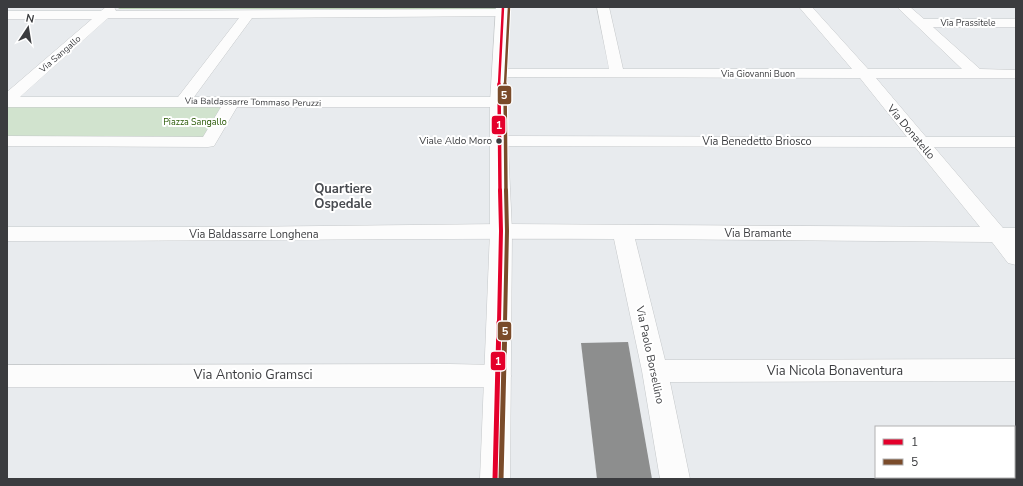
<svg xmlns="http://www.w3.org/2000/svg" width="1023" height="486" font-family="'Nunito Sans',sans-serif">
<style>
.green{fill:#d1e3ce}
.forest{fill:#b8cfb1}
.building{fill:#8d8e8e}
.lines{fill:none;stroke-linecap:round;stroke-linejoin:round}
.street-casing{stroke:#c5c8ca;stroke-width:1}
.secondary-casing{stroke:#c5c8ca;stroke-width:1}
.street{fill:#fcfcfc;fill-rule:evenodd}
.secondary{fill:#fcfcfc;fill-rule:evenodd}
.bus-1-far3-casing{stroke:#fff;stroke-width:4.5}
.bus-1-far2-casing{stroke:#fff;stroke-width:6}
.bus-1-far1-casing{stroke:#fff;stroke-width:7}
.bus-1-casing{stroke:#fff;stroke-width:8}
.bus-2-far3-casing{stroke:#fff;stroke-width:4.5}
.bus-2-far2-casing{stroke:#fff;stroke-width:6}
.bus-2-far1-casing{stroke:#fff;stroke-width:7}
.bus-2-casing{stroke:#fff;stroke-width:8}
.bus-1-far3{stroke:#e4002b;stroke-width:2.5}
.bus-1-far2{stroke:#e4002b;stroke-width:3.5}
.bus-1-far1{stroke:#e4002b;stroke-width:4}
.bus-1{stroke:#e4002b;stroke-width:5}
.bus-2-far3{stroke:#7a4b2a;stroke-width:2.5}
.bus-2-far2{stroke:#7a4b2a;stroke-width:3.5}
.bus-2-far1{stroke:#7a4b2a;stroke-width:4}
.bus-2{stroke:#7a4b2a;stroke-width:5}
.bus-dot{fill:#3b3c3f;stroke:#fff;stroke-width:1.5}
.labels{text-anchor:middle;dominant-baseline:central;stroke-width:4;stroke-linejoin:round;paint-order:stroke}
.far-street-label{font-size:9px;fill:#3b3c3f;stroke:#fff}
.far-park-label{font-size:9px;fill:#255601;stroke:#fff}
.bus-label{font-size:10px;fill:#3b3c3f;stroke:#fff;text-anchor:end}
.street-label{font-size:11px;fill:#3b3c3f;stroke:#fff}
.quarter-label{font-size:13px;font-weight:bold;fill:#484b50;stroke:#fff}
.near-street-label{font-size:13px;fill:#3b3c3f;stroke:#fff}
.line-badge{stroke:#fff;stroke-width:1.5}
.badge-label{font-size:11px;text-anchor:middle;font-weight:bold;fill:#fff}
</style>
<rect width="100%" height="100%" fill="#e8ebee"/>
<polygon class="green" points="224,105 205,138 7,136 7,107"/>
<polygon class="forest" points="121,7 496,7 496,9 118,9"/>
<polygon class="building" points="628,342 652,479 597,479 581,343"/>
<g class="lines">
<defs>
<g id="street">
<path d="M 106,7 L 114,7 L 116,11 L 503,9 L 508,10 L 509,13 L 508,16 L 252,18 L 194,97 L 498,97 L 504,99 L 506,102 L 504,105 L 498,107 L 237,107 L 214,146 L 208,147 L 7,146 L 7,136 L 203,137 L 221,107 L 7,107 L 7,92 L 92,19 L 7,19 L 7,11 L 101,11 ZM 108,18 L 239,18 L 178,97 L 20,97 Z"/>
<path d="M 597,7 L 609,7 L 623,69 L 852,69 L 799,7 L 812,7 L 868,69 L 962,69 L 897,7 L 910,7 L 924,19 L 1016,19 L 1016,27 L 933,27 L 980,69 L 1016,70 L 1016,78 L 876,78 L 926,137 L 1016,137 L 1016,147 L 934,147 L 1003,228 L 1016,228 L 1016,265 L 1008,263 L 992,242 L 635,239 L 665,360 L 1016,359 L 1016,381 L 670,382 L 690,479 L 660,479 L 642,371 L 614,239 C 412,238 209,241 7,241 L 7,227 L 233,227 L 501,224 L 980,227 L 915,147 L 498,146 L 492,145 L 489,141 L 492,137 L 498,136 L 907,137 L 860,78 L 500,77 L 495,76 L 493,73 L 495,70 L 500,69 L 609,69 Z"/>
<polygon points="449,364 498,365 507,368 511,376 507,384 498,387 7,387 7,365"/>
</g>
<polygon id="secondary" points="496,7 510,7 506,102 512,231 510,479 480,479 490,231 490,102"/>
</defs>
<use href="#street" class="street-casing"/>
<use href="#secondary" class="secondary-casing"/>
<use href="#street" class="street"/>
<use href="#secondary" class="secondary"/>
<defs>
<polyline id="bus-1-far3" points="499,85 503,7"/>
<polyline id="bus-1-far2" points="499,84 500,191"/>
<polyline id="bus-1-far1" points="499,323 501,231 500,190"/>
<polyline id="bus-1" points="495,479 499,322"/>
<polyline id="bus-2-far3" points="505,85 509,7"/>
<polyline id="bus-2-far2" points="505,84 506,191"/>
<polyline id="bus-2-far1" points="505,323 507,231 506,190"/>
<polyline id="bus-2" points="501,479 505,322"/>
</defs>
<use href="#bus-1-far3" class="bus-1-far3-casing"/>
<use href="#bus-1-far2" class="bus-1-far2-casing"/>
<use href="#bus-1-far1" class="bus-1-far1-casing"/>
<use href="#bus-1" class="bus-1-casing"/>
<use href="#bus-2-far3" class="bus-2-far3-casing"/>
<use href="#bus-2-far2" class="bus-2-far2-casing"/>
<use href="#bus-2-far1" class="bus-2-far1-casing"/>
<use href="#bus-2" class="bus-2-casing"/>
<use href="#bus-1-far3" class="bus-1-far3"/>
<use href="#bus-1-far2" class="bus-1-far2"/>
<use href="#bus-1-far1" class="bus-1-far1"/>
<use href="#bus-1" class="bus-1"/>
<use href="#bus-2-far3" class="bus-2-far3"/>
<use href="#bus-2-far2" class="bus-2-far2"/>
<use href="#bus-2-far1" class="bus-2-far1"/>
<use href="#bus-2" class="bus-2"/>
</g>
<circle class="bus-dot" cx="499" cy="141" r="3.5"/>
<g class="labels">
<g class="far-street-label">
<text x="968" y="23">Via Prassitele</text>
<text transform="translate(60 54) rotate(-41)">Via Sangallo</text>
<text x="758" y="74">Via Giovanni Buon</text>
<text transform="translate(253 102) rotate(1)">Via Baldassarre Tommaso Peruzzi</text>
</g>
<g class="far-park-label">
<text x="195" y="122">Piazza Sangallo</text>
</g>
<g class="bus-label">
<text x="492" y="141">Viale Aldo Moro</text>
</g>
<g class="street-label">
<text transform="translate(911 132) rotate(50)">Via Donatello</text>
<text x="757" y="141">Via Benedetto Briosco</text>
<text x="758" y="233">Via Bramante</text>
<text x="254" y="234">Via Baldassarre Longhena</text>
<text transform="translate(650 355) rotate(78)">Via Paolo Borsellino</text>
</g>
<g class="quarter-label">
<text x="343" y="189">Quartiere<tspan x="343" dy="15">Ospedale</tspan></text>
</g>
<g class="near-street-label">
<text x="835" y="371">Via Nicola Bonaventura</text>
<text x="253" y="375">Via Antonio Gramsci</text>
</g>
</g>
<g class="line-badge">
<rect x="497" y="85" width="15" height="20" rx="4" fill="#7a4b2a"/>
<rect x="491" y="115" width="15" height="20" rx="4" fill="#e4002b"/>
<rect x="497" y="321" width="15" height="20" rx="4" fill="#7a4b2a"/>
<rect x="490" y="351" width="16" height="20" rx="4" fill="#e4002b"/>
</g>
<g class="badge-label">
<text x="504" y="99">5</text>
<text x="499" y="129">1</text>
<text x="505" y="335">5</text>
<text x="498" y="365">1</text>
</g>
<rect width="1023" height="486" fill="none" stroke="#3b3c3f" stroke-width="16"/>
<rect x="875" y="426" width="140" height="52" fill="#ffffff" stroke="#b1b1b2"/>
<rect x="883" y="439" width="20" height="6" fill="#e4002b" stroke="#b1b1b2"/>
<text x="911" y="446" font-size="12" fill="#3b3c3f">1</text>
<rect x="883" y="459" width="20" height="6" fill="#7a4b2a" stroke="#b1b1b2"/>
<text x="911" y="466" font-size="12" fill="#3b3c3f">5</text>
<g transform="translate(28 28) rotate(12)" stroke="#ffffff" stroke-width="3" paint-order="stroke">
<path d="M0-3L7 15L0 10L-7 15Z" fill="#3b3c3f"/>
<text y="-6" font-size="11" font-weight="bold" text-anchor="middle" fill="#3b3c3f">N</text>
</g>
</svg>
